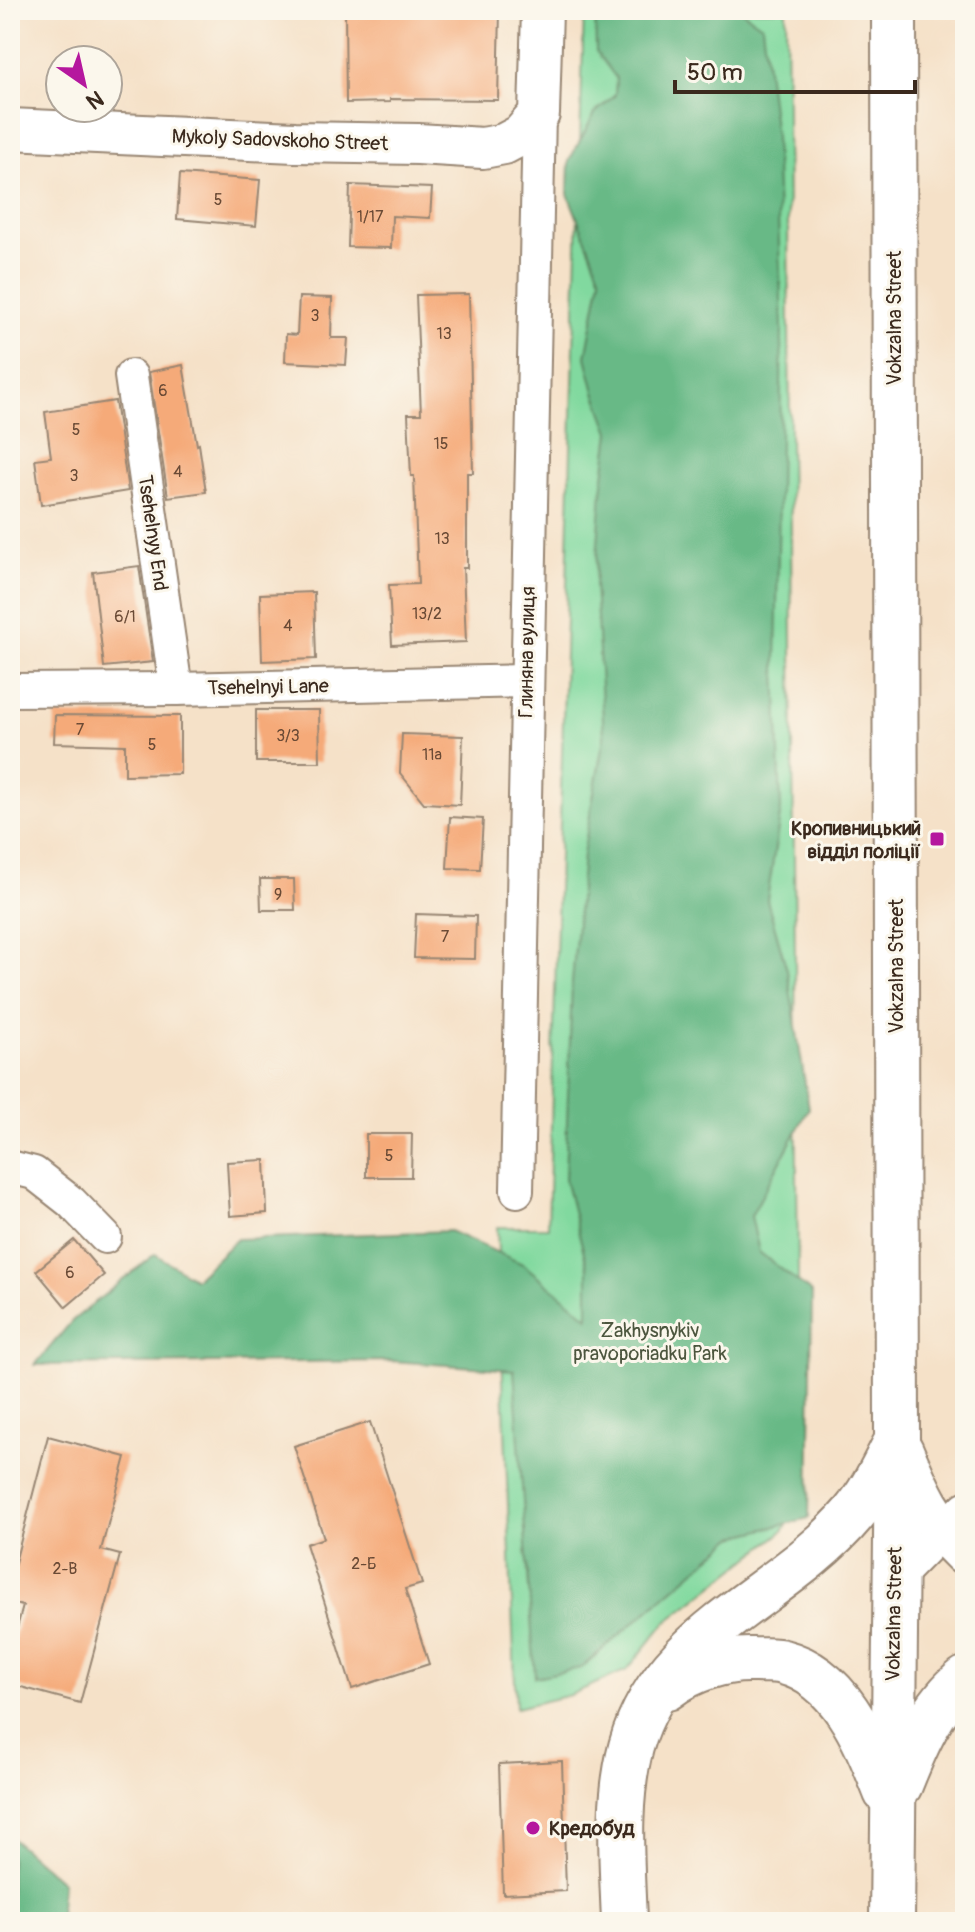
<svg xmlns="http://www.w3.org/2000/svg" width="975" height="1932" font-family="Pangolin,sans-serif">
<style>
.green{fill:#81d99f;stroke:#5e825e;stroke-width:2}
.forest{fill:#68b986;stroke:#527252;stroke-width:2}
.building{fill:#f5aa79}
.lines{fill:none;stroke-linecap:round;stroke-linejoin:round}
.minor-casing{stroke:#988673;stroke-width:36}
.tertiary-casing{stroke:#988673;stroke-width:44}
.secondary-casing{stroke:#988673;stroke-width:48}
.minor{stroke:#fff;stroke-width:32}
.tertiary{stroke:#fff;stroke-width:40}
.secondary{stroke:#fff;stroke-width:44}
.poi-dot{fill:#b5179e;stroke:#fbf7ec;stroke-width:3}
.labels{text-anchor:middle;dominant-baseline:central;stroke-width:6;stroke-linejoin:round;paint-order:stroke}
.number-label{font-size:16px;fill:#6a4a35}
.street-label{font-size:20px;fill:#3b2a1e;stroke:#fbf7ec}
.poi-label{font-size:20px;font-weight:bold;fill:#3b2a1e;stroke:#fbf7ec;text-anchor:end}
.park-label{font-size:20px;fill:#4c563e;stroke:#fbf7ec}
</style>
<rect width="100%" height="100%" fill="#fbf7ec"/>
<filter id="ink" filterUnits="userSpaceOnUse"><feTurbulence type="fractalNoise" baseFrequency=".0125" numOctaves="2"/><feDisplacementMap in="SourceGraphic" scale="16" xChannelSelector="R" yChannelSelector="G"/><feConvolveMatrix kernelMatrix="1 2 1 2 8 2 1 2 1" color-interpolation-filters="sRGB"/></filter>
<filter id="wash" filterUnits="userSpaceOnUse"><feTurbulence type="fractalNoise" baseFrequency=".006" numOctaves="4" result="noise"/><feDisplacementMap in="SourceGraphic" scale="32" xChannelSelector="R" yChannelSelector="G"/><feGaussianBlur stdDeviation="1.8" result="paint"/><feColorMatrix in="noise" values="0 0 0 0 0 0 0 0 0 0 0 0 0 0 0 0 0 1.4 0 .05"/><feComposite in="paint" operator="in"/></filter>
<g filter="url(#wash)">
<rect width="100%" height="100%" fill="#f5e1c8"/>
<polygon class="green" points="584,10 786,10 800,1489 796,1508 783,1531 665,1623 627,1670 570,1695 516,1708 497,1227 548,1227"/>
<g class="forest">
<polygon points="595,10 740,10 762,25 775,136 782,327 776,665 781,809 767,900 787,970 809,1108 751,1216 759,1252 812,1293 809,1518 734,1537 581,1668 535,1677 514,1370 392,1361 35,1365 72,1321 155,1254 195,1279 237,1239 450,1231 523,1264 588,1317 588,1269 565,1179 572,983 583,854 604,737 595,584 602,491 610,432 595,392 586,357 601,278 568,194 569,161 595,113 615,95 616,78 596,51"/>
<polygon points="10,1837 62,1882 59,1922 10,1922"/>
</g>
<g id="blocks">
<g class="building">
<polygon points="345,10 500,10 498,100 390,99 390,102 346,103"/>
<polygon points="180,174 260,180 256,226 177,219"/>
<polygon points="350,185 432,188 430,218 392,216 391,248 348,247"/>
<polygon points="469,294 473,473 467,473 467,568 463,568 466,642 392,645 389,585 418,584 414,476 411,476 408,414 421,414 416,295"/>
<polygon points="299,297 332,298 331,338 348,338 346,365 285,362 286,334 297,335"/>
<polygon points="183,365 197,445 199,444 206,492 168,497 149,372"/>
<polygon points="115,401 128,491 41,505 35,459 51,457 45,412"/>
<polygon points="139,566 153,662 104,667 93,572"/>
<polygon points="314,592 316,659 262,661 260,594"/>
<polygon points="256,710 319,710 320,762 256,762"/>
<polygon points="55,715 180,716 180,774 125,775 125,745 54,743"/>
<polygon points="402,734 463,736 460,805 424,803 400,773"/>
<polygon points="450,817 483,819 480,869 447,868"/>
<polygon points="260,879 294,879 295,910 261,910"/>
<polygon points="416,914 476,916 475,959 414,958"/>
<polygon points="366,1134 412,1134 411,1177 366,1177"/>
<polygon points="265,1160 267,1213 230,1216 227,1162"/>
<polygon points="74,1240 104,1275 66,1307 36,1271"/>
<polygon points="370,1422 422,1584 405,1589 429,1664 352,1689 306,1544 324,1538 294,1446"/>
<polygon points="48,1436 126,1457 101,1550 120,1555 80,1703 10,1684 10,1653 23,1606 10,1603 10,1582"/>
<polygon points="562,1761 566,1891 503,1894 499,1764"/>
</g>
</g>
</g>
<g filter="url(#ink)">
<use href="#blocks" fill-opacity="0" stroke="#988673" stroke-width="2"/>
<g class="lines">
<defs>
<g id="minor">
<polyline points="131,376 176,689"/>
<polyline points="10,690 176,689 526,681"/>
<polyline points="10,1167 34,1173 71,1202 105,1237"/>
<polyline points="517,1191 539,114"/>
<polyline points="895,1579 965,1508"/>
</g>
<polyline id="tertiary" points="10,129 295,142 418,144 483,148 504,144 521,135 539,114 542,10"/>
<g id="secondary">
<path d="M 901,1451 C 919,1494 930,1520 965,1553"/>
<path d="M 667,1688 C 690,1670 724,1659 753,1660 C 762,1661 774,1659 783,1662 C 842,1677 866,1742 886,1792"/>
<path d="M 900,1785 C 915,1747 932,1705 965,1679"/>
<path d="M 624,1922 C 622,1863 616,1804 631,1747 C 663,1630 783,1598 854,1513 C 871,1493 882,1469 894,1446"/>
<polyline points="892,1922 897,1440 894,10"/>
</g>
</defs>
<use href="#minor" class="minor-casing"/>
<use href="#tertiary" class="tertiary-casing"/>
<use href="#secondary" class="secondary-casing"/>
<use href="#minor" class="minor"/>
<use href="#tertiary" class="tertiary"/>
<use href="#secondary" class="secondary"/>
</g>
</g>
<g class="poi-dot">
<rect x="929" y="831" width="16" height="16" rx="4"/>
<circle cx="533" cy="1828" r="8"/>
</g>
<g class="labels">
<g class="number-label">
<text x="218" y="200">5</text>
<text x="370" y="217">1/17</text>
<text x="315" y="316">3</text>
<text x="444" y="334">13</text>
<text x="163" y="391">6</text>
<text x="76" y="430">5</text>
<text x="441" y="444">15</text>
<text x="178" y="472">4</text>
<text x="74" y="476">3</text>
<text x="442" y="539">13</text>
<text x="427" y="614">13/2</text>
<text x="125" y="617">6/1</text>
<text x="288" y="626">4</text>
<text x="80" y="730">7</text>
<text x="288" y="736">3/3</text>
<text x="152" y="745">5</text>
<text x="432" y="755">11а</text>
<text x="278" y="895">9</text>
<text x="445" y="937">7</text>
<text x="389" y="1156">5</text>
<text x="70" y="1273">6</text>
<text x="364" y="1564">2-Б</text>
<text x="65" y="1569">2-В</text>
</g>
<g class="street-label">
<text transform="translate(280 140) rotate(2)">Mykoly Sadovskoho Street</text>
<text transform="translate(894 318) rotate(-90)">Vokzalna Street</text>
<text transform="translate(153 533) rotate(82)">Tsehelnyy End</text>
<text transform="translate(527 652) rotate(-89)">Глиняна вулиця</text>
<text transform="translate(268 687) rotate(-1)">Tsehelnyi Lane</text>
<text transform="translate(896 966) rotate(-90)">Vokzalna Street</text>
<text transform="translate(894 1614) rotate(-89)">Vokzalna Street</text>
</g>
<g class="poi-label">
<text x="921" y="828">Кропивницький<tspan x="921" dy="23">відділ поліції</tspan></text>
<text x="549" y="1828" text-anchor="start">Кредобуд</text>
</g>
<g class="park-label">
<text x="650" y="1330">Zakhysnykiv<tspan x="650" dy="23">pravoporiadku Park</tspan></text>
</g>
</g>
<rect width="975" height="1932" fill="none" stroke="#fbf7ec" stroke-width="40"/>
<g transform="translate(84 84) rotate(146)"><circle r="38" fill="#fbf7ec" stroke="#aea59a" stroke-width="2"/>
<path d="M0-6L14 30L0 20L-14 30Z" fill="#b5179e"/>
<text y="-12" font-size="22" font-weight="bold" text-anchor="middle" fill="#3b2a1e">N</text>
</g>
<path d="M675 80v12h240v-12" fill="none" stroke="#3b2a1e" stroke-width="4"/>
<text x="687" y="80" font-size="24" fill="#3b2a1e" stroke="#fbf7ec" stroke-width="6" paint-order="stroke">50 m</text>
</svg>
